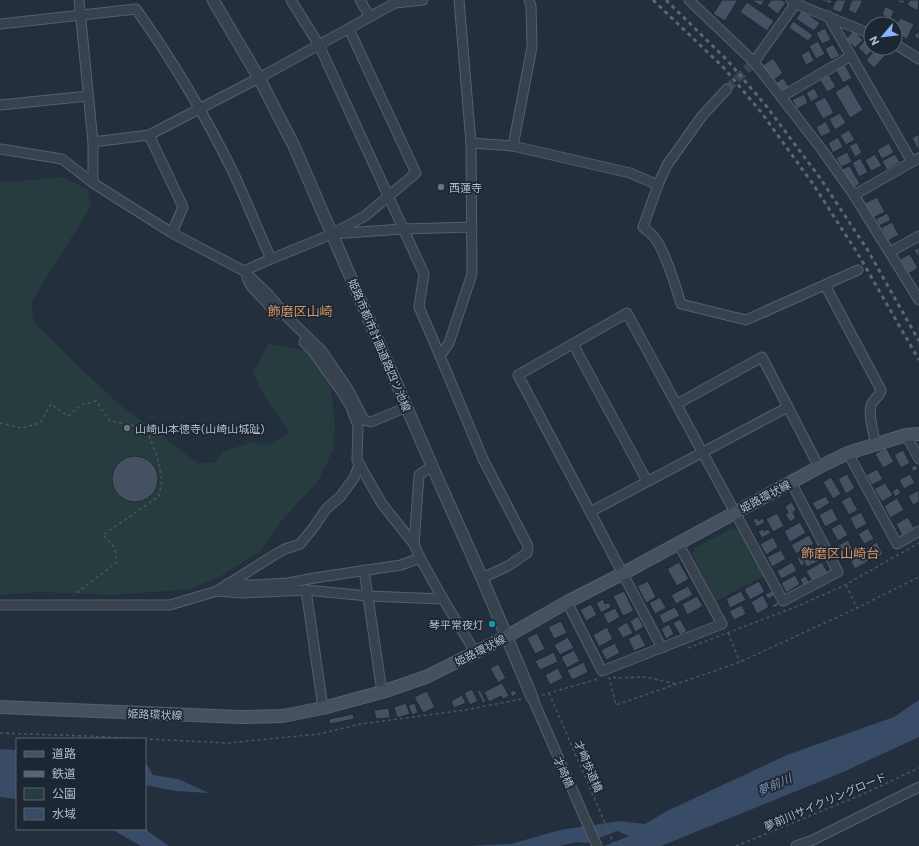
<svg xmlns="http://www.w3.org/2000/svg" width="919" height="846" font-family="Commissioner,'Noto Sans JP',sans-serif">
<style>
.green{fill:#263c3f}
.water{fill:#394c67}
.building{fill:#455162;stroke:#1f2835}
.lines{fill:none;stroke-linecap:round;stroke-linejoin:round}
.minor-tunnel{stroke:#3a4453;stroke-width:9;stroke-dasharray:9 4.5;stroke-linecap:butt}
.minor-casing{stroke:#565f6c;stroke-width:11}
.tertiary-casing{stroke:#565f6c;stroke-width:13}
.secondary-casing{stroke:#565f6c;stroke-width:14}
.path{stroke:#44595c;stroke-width:1.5;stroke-dasharray:3 3;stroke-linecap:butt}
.minor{stroke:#38414e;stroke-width:9}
.tertiary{stroke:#38414e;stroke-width:11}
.secondary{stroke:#465061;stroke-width:12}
.rail{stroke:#5a6575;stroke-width:3;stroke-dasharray:4 4;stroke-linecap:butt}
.worship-dot{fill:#6b7280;stroke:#1d2633;stroke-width:1.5}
.culture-dot{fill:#0f9aa8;stroke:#1d2633;stroke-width:1.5}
.labels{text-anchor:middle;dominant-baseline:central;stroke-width:3.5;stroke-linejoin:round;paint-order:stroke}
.poi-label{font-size:11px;fill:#b4bcc9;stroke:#1d2633;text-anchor:start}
.street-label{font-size:11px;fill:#b4bcc9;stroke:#1d2633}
.water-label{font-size:12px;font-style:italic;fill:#7c92b1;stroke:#1d2633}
.quarter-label{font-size:13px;fill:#d59563;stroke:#1d2633}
</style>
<rect width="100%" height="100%" fill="#242f3e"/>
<g class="green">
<polygon points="64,177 88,190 91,206 32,301 33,322 114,400 198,463 214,463 224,451 253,442 269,445 289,432 266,399 253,373 268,344 309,351 330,380 335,425 333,450 318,481 282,520 260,552 219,577 191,589 112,595 41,592 0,595 0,181 10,182"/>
<polygon points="733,528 738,530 764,576 716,601 692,554 695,548"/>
</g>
<g class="water">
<polygon points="919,700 919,737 841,773 661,846 604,846 629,836 617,831 586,843 576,842 559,846 468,846 511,844 560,830 620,821 645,824 667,811 787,755 894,717"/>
<polygon points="0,749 17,750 17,799 0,797"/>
<polygon points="145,761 153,775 178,779 209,793 176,791 145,785"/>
<polygon points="145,827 149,832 169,846 141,846 111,829 145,829"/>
</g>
<g class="building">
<polygon points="722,0 738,0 725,21 713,14"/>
<polygon points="751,0 765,0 761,6"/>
<polygon points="771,0 782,0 786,3 778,14 767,6"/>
<polygon points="819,0 832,0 831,4"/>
<polygon points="836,0 846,0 841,13 832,9"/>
<polygon points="852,0 863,0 856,14 848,10"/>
<polygon points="895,0 905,0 903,4"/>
<polygon points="910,0 919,0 918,11 907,5"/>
<polygon points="747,2 774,21 767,31 740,12"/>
<polygon points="885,6 894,11 891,19 882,15"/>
<polygon points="802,10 820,23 814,31 796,19"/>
<polygon points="900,18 914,24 907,39 895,33 895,28"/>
<polygon points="793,21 813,35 808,41 789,28"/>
<polygon points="825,28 831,40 822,44 816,33"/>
<polygon points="854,30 863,40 855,48 846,39"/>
<polygon points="919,31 919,40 914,36"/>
<polygon points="865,40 871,46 871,48 874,48 867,56 858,48"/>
<polygon points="818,41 825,54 816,59 809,46"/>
<polygon points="833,44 840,56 831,60 825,49"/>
<polygon points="877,48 888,48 890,50 874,68 866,60"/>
<polygon points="809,50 814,61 806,65 801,55"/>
<polygon points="773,58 783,73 773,81 762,66"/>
<polygon points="845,65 852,78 843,83 836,70"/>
<polygon points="829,75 836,87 827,92 820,80"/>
<polygon points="783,78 789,87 783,92 776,83"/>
<polygon points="848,84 863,110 850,118 835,92"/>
<polygon points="814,88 819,97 811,102 806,93"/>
<polygon points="804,94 808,103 797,109 792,100"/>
<polygon points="825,97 834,113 823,119 814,103"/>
<polygon points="840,113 846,123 835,130 829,119"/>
<polygon points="826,121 831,132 821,137 816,127"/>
<polygon points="849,130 855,140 846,145 840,135"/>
<polygon points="919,134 919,150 918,150 912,138"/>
<polygon points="838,137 843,147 833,153 828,143"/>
<polygon points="857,142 862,153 855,157 849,146"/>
<polygon points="889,143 894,153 882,159 877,150"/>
<polygon points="847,152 852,162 841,167 836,158"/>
<polygon points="875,154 882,166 871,171 865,160"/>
<polygon points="895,154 900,162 887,170 882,161"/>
<polygon points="860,158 868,172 859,177 852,163"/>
<polygon points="850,166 860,184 853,188 842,169"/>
<polygon points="877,197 885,212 873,218 865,203"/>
<polygon points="887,213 891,220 879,226 876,219"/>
<polygon points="892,222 899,235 888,241 881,228"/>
<polygon points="919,247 919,259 914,250"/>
<polygon points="910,254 918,268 908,274 900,259"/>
<polygon points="886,447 894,462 883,468 875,454"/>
<polygon points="903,450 910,463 901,468 894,455"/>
<circle cx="135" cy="479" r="23"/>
<polygon points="916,465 918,469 913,472 911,467"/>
<polygon points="877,469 883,479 872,485 866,475"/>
<polygon points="847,474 855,488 846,494 838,479"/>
<polygon points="910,474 915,483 904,489 899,480"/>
<polygon points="831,477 841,494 833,499 823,482"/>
<polygon points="885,483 893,495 882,502 874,489"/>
<polygon points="898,488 901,493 895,497 892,491"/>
<polygon points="919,490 919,502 913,505 908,496"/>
<polygon points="826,496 830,503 817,511 812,503"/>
<polygon points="850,496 858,510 849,515 841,501"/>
<polygon points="897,498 904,510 890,518 884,506"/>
<polygon points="792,502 796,510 793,512 796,518 790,522 785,514 788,513 785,506"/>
<polygon points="832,508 838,520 825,527 819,515"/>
<polygon points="861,512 867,524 856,530 850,518"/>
<polygon points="777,513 784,526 773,532 766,519"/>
<polygon points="908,517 914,528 902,535 896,524"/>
<polygon points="757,518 759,521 762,518 765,522 757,527 753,520"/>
<polygon points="800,522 806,533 790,542 784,531"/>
<polygon points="841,523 848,535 838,541 831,529"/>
<polygon points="868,528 874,539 864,544 858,534"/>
<polygon points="763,529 764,531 768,529 771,533 762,538 758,531"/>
<polygon points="809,535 814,544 796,554 791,545"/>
<polygon points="773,537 778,547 766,555 760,544"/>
<polygon points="848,540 854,552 843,558 837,546"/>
<polygon points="877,542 883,554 873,560 866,548"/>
<polygon points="813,549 819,561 807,567 801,556"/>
<polygon points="781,550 786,559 772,567 767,557"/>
<polygon points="864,552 869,561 855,569 850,560"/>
<polygon points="801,556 805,564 801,566 797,558"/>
<polygon points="679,562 689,579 677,586 667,569"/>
<polygon points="792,562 797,571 781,579 777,571"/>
<polygon points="822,562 828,573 812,582 806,571"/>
<polygon points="795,575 800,584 786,593 781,583"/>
<polygon points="806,576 809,582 803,585 800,579"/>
<polygon points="648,581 656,597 646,603 637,586"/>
<polygon points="759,581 765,592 750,600 744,589"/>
<polygon points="688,586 693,595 676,604 671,595"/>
<polygon points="624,591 634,611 623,616 613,596"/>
<polygon points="741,591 746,600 730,608 726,599"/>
<polygon points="772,591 775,595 768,599 765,594"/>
<polygon points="763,595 769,607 757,614 751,602"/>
<polygon points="697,596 703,606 687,615 682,604"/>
<polygon points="660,597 666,608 655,614 649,603"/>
<polygon points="603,599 605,604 609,602 611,607 601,613 596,603"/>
<polygon points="778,602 779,605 773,608 772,605"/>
<polygon points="591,604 597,615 586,621 580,610"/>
<polygon points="742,605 746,614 734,620 729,611"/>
<polygon points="675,607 680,616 663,624 659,615"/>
<polygon points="615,608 620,617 608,624 603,614"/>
<polygon points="638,616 644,627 635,632 630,621"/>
<polygon points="680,619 687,631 680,635 673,623"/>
<polygon points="561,621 567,633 554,639 548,627"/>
<polygon points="627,622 633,633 623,638 617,628"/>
<polygon points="669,624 674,634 666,639 661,629"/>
<polygon points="607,627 613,639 599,647 593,635"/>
<polygon points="537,633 545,649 535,654 527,638"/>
<polygon points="639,633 646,646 634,651 628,639"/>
<polygon points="568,637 574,648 560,655 554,645"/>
<polygon points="615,643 620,653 606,660 601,650"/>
<polygon points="574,650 580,661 567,668 561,657"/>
<polygon points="554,652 558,662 540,670 535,661"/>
<polygon points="584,662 588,672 572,680 567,670"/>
<polygon points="498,664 506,678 498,683 490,668"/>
<polygon points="558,668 563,678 550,685 545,675"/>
<polygon points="502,683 509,696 503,699 501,696 489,702 484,692"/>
<polygon points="472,689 478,701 470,705 464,693"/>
<polygon points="480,690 486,702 483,703 477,691"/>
<polygon points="514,690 517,694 512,697 510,692"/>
<polygon points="427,691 435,707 423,713 414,697"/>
<polygon points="462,695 466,703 454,708 451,701"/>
<polygon points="406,703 410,714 397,718 394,707"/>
<polygon points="415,703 418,713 412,715 408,705"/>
<polygon points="389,708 390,718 376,719 374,710"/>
<polygon points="353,714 354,719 330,724 329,719"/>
</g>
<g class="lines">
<polyline class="minor-tunnel" points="727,89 754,62"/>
<defs>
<g id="minor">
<polyline points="79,0 93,142 93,183"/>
<polyline points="291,0 319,45 424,274 419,307 440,356"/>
<polyline points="360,0 370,17"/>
<polyline points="459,0 471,143 472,274 449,343 440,356 483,459 528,546 527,553 508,566 482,578"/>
<polyline points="689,0 754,62 823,151 854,195 919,300"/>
<polyline points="791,0 796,4 871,34"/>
<polyline points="828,16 912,162"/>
<path d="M 0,24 L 136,9 C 173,61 205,115 233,172 C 246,200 258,230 271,259"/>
<polyline points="895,44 919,59"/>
<polyline points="754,62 798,0"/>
<path d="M 727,89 L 702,116 L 667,165 L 658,185 L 643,227 C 646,230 651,233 654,237 C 665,250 676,287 681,304 L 746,320 L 858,270"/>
<polyline points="781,97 851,56"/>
<polyline points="0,105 88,96"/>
<polyline points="149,135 183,207 172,233"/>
<polyline points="93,142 149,135 259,78 395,3 423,0"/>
<polyline points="471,143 513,146 630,173 658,185"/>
<polyline points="513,146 532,47 531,6 529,0"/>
<polyline points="0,149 62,159 93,183 172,233 244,271 269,295 289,319 322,351 348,389 364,420 371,422 407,407"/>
<polyline points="854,195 919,158"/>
<polyline points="332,234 365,216 416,173 349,29"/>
<polyline points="890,252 919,236"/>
<polyline points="244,271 271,259 332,234 402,229 472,227"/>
<polyline points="247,278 251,286 277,314"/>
<path d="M 825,285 L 881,390 C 880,396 875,398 872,403 C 867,412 874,435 876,445"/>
<polyline points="304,342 312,350 342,392 351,407 358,426 357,460 382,504 414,544"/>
<polyline points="573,344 647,481"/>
<polyline points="677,404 762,357 819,467"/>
<polyline points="906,435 919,459"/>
<polyline points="848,453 897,544 919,531"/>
<polyline points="432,466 419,475 414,544 420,558 443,599 475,652"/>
<polyline points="590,512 788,407"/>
<polyline points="364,570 382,692"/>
<polyline points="227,584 255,585 288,583 314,578 401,565 420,558"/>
<polyline points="217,591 241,593 306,590"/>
<polyline points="567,602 602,671 722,624 678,543"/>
<polyline points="0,605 170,605 217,591 271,557 285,549 300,544 314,527 326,509 340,497 354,478 359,465"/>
<polyline points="662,648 518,375 627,313 783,601 838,572 791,482"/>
<polyline points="532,697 597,846"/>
<polyline points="323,708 306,590 368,596 443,599"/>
<polyline points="796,846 813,840 919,787"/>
</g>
<polyline id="tertiary" points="213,0 259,78 294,146 432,466 482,578 532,697"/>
<polyline id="secondary" points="0,707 240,717 283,716 323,708 382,692 426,677 506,637 567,602 622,574 819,467 848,453 906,435 919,434"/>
</defs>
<use href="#minor" class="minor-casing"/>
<use href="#tertiary" class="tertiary-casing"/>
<use href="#secondary" class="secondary-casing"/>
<g class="path">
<polyline points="0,423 22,428 40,423 51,404 68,416 81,405 96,401 110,421 146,428 158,459 162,481 159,496 103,535 114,547 117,562 74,595"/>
<polyline points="846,585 857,608"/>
<polyline points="728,633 740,662"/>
<polyline points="688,648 798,606 845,585 919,543"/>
<polyline points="609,677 616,705 740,662 857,608 919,577"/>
<polyline points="613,677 617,678 646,677 676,684"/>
<polyline points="549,693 615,846"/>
<polyline points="542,695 598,679"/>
<polyline points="0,733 86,736 227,743 319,734 361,724 465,710 522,699"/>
<polyline points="736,846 861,795 919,768"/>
</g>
<use href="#minor" class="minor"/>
<use href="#tertiary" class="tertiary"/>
<use href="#secondary" class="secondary"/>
<g class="rail">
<polyline points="653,0 723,67 761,112 813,184 858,254 919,360"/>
<polyline points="666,0 728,61 767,107 820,178 867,249 919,341"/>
</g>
</g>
<g class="worship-dot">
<circle cx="441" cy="187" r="4"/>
<circle cx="127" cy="428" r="4"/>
</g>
<circle class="culture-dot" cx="492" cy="624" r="4"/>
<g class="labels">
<g class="poi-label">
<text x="449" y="187">西蓮寺</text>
<text x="135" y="428">山崎山本徳寺(山崎山城趾)</text>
<text x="484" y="624" text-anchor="end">琴平常夜灯</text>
</g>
<g class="street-label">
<text transform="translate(380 345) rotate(67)">姫路市都市計画道路四ツ池線</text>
<text transform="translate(765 496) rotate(-28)">姫路環状線</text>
<text transform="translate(480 650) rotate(-27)">姫路環状線</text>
<text transform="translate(155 714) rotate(2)">姫路環状線</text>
<text transform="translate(589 766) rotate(67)">才崎歩道橋</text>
<text transform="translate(564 772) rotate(66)">才崎橋</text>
<text transform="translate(825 801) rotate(-23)">夢前川サイクリングロード</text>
</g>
<g class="water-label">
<text transform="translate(774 784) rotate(-23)">夢前川</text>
</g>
<g class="quarter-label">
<text x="300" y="311">飾磨区山崎</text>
<text x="840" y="553">飾磨区山崎台</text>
</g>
</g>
<rect x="16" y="738" width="130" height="92" fill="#1d2633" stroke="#59626f"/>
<rect x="24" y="751" width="20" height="6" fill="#465061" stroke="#59626f"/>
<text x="52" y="758" font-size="12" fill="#b4bcc9">道路</text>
<rect x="24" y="771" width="20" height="6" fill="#5a6575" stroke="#59626f"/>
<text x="52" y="778" font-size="12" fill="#b4bcc9">鉄道</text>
<rect x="24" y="788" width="20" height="12" fill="#263c3f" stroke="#59626f"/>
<text x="52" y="798" font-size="12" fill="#b4bcc9">公園</text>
<rect x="24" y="808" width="20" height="12" fill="#394c67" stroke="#59626f"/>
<text x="52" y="818" font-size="12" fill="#b4bcc9">水域</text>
<g transform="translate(883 36) rotate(242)"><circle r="19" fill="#1d2633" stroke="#59626f"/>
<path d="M0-3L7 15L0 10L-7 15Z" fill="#8ab4f8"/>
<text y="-6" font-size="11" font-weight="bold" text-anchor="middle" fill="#b4bcc9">N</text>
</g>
</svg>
